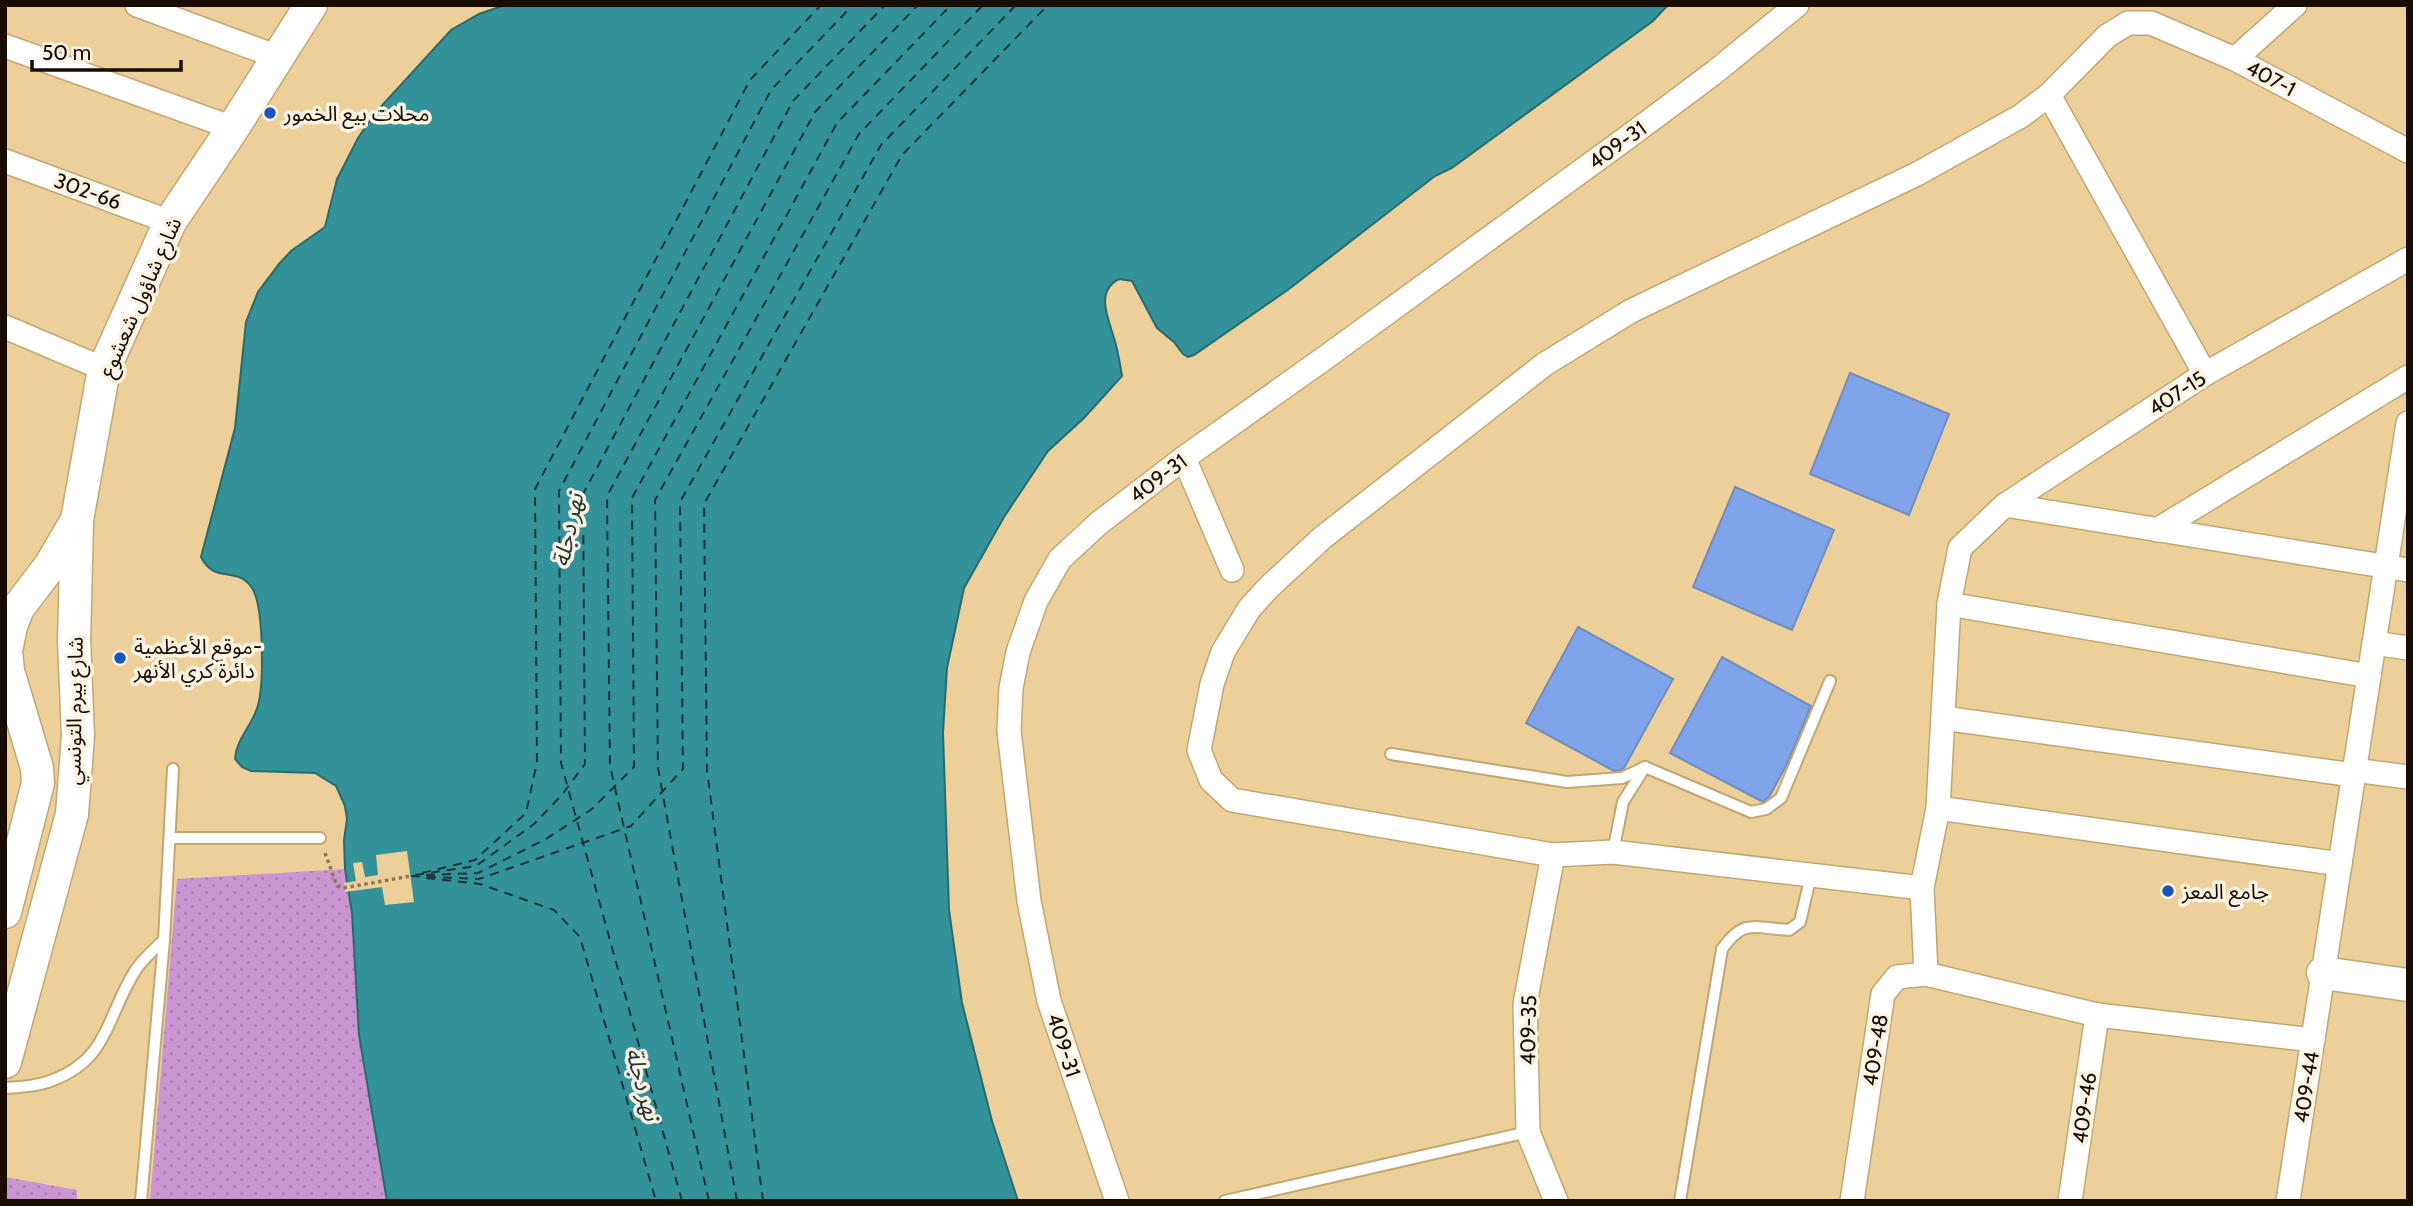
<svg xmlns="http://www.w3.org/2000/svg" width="2413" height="1206" font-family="Cabin,'Noto Sans Arabic',sans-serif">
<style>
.park{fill:url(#park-dots)}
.water{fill:#339299;stroke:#2b6a6b;stroke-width:2}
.pier{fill:#edcf99}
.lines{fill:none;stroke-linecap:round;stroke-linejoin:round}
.ferry{stroke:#203638;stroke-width:2;stroke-dasharray:9 7;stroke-linecap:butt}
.building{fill:#7fa4e9;stroke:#738ebd;stroke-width:2}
.lane-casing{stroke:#c3a772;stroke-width:14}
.street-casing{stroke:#c3a772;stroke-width:26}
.secondary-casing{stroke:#c3a772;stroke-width:35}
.path{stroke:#8e7955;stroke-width:3.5;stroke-dasharray:3.5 3.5;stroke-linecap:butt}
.lane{stroke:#fff;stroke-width:10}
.street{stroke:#fff;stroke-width:23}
.secondary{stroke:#fff;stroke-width:32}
.poi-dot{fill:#1d53c0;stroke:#fcf3e3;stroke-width:2.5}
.labels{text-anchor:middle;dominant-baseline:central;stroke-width:7;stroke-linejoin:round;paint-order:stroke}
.street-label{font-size:21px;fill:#180d00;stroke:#fcf3e3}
.poi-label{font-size:21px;fill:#180d00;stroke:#fcf3e3;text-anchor:start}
.water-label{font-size:23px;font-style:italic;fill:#203638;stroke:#fcf3e3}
</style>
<defs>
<pattern id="park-dots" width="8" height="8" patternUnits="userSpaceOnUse" patternTransform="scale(1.75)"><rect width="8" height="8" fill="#ca95d2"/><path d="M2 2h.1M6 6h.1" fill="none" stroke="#ad7fb2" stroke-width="1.8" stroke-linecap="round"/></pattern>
</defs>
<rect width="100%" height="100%" fill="#edcf99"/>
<g class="park">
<polygon points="345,869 352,913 359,1035 387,1201 150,1201 177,879"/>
<polygon points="5,1177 77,1190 77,1201 5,1201"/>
</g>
<path class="water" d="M 505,5 L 1668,5 L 1653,21 L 1452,168 L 1435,176 L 1289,289 L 1194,355 L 1188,357 L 1183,354 L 1174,342 L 1157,328 L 1132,281 L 1119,279 C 1095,291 1108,318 1114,338 C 1118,350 1120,364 1122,376 L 1084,418 L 1048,451 L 1004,517 L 964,588 L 947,668 L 943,733 L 949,910 L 962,1003 L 992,1121 L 1018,1201 L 387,1201 L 359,1035 L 352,913 L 345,869 L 344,840 L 347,819 L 345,806 L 336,786 L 315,773 L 251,771 L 242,767 L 235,759 C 236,739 253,725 258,705 C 264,683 264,606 252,588 C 237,565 215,585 201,557 L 235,428 L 246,322 L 258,292 L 279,264 L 291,251 L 325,227 L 337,179 L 358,138 L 375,113 L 451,30 L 479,14 Z"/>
<polygon class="pier" points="407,851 414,902 385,905 382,887 345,892 344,883 356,881 353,863 362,862 365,877 378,875 376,855"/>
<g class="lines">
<g class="ferry">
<polyline points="422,873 475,860 526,813 537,762 535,489 750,80 821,5"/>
<polyline points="415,875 476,866 534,824 561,796 585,764 583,494 793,101 885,5"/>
<polyline points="426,875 478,873 546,839 592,809 634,767 632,498 837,123 951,5"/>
<polyline points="411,876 479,879 631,826 683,769 680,502 881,145 1016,5"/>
<polyline points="426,878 480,884 554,910 580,937 656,1201"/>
<polyline points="682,1201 561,763 559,491 771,90 853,5"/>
<polyline points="709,1201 610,766 607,496 815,112 918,5"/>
<polyline points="737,1201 658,768 655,500 859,134 983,5"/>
<polyline points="763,1201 707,770 704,504 902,155 1048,5"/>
</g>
</g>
<g class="building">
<polygon points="1850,373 1949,414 1909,515 1810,474"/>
<polygon points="1735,487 1834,530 1792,630 1693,587"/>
<polygon points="1578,627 1673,679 1624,768 1620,770 1614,771 1526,723"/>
<polygon points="1722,657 1811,706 1786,766 1769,797 1763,802 1670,753"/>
</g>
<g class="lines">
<defs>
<g id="lane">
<polyline points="1391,754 1567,782 1622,778 1645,767 1751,812 1766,809 1781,798 1830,681"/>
<polyline points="170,838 320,838"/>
<polyline points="1613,852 1623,802 1645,767"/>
<path d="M 5,1088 C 22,1087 38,1086 53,1080 C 109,1059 107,1015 135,971 C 143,959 153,950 164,940"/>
<polyline points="141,1201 164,940 173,769"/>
<polyline points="1225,1201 1528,1132"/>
<path d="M 1680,1201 L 1722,949 C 1744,918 1754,928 1789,930 L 1800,922 L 1811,875"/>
</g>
<g id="street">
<polyline points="137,5 278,57"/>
<polyline points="5,46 233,128"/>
<polyline points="2235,59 2295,5"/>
<polyline points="2049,95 2205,374"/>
<polyline points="5,161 170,222"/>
<polyline points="5,327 104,369"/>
<polyline points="1184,458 1232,570"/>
<polyline points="2005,505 2408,570"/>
<polyline points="2157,530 2408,377"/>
<polyline points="1949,604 2369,676"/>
<polyline points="2374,643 2408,648"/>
<polyline points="1943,718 2353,775"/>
<polyline points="2354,770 2408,777"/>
<polyline points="1938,808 2340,864"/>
<polyline points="1553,855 1525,1004 1528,1132 1556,1201"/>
<polyline points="1922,888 1613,852 1553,855 1232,800 1211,780 1199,750 1212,684 1223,652 1249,609 1268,588 1322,538 1545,364 1631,311 1917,174 2021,116 2049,95 2107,36 2128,23 2151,23 2235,59 2408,151"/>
<polyline points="1926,974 2097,1015 2313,1040"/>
<polyline points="1117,1201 1049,1001 1029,901 1009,731 1011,688 1018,652 1036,601 1060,559 1099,523 1184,458 1329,355 1628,137 1715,72 1797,5"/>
<polyline points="1852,1201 1883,994 1897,977 1926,974 1922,888 1938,808 1949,604 1960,548 2005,505 2205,374 2408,259"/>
<polyline points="2070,1201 2097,1015"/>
<polyline points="2288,1201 2408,423"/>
</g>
<g id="secondary">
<polyline points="5,912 38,783 37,768 8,671 6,651 11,626 18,608 50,566 77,520 104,369 170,222 233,128 311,5"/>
<polyline points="2323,973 2408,985"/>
<polyline points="5,1062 72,814 78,736 74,640 77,522"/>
</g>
</defs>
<use href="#lane" class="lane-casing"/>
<use href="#street" class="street-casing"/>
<use href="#secondary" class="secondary-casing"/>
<polyline class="path" points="325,853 337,886 343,888 411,876"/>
<use href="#lane" class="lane"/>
<use href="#street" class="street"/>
<use href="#secondary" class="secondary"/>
</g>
<g class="poi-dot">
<circle cx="270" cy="113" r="7"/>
<circle cx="120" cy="658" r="7"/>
<circle cx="2168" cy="891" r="7"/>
</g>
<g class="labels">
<g class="street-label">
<text transform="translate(2271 78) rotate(28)">407-1</text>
<text transform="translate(1617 145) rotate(-36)">409-31</text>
<text transform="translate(88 191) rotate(20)">302-66</text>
<text transform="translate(140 297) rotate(-66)">شارع شاؤول شعشوع</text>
<text transform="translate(2177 393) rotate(-33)">407-15</text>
<text transform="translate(1158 478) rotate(-37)">409-31</text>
<text transform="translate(74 711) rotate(-89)">شارع بيرم التونسي</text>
<text transform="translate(1528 1030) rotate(-89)">409-35</text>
<text transform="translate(1064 1045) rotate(72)">409-31</text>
<text transform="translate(1875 1050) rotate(-81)">409-48</text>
<text transform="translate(2306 1087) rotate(-81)">409-44</text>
<text transform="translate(2084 1108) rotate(-82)">409-46</text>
</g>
<g class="poi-label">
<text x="284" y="113">محلات بيع الخمور</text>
<text x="134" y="646">موقع الأعظمية-<tspan x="134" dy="24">دائرة كري الأنهر</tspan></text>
<text x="2182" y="891">جامع المعز</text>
</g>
<g class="water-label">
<text transform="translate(568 530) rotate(-78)">نهر دجلة</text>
<text transform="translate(643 1084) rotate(75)">نهر دجلة</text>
</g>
</g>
<rect width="2413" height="1206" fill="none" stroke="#180d00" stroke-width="14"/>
<path d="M32 60v10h149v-10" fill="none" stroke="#180d00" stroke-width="3.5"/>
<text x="42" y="60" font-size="21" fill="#180d00" stroke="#fcf3e3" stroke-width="5" paint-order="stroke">50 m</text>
</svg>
